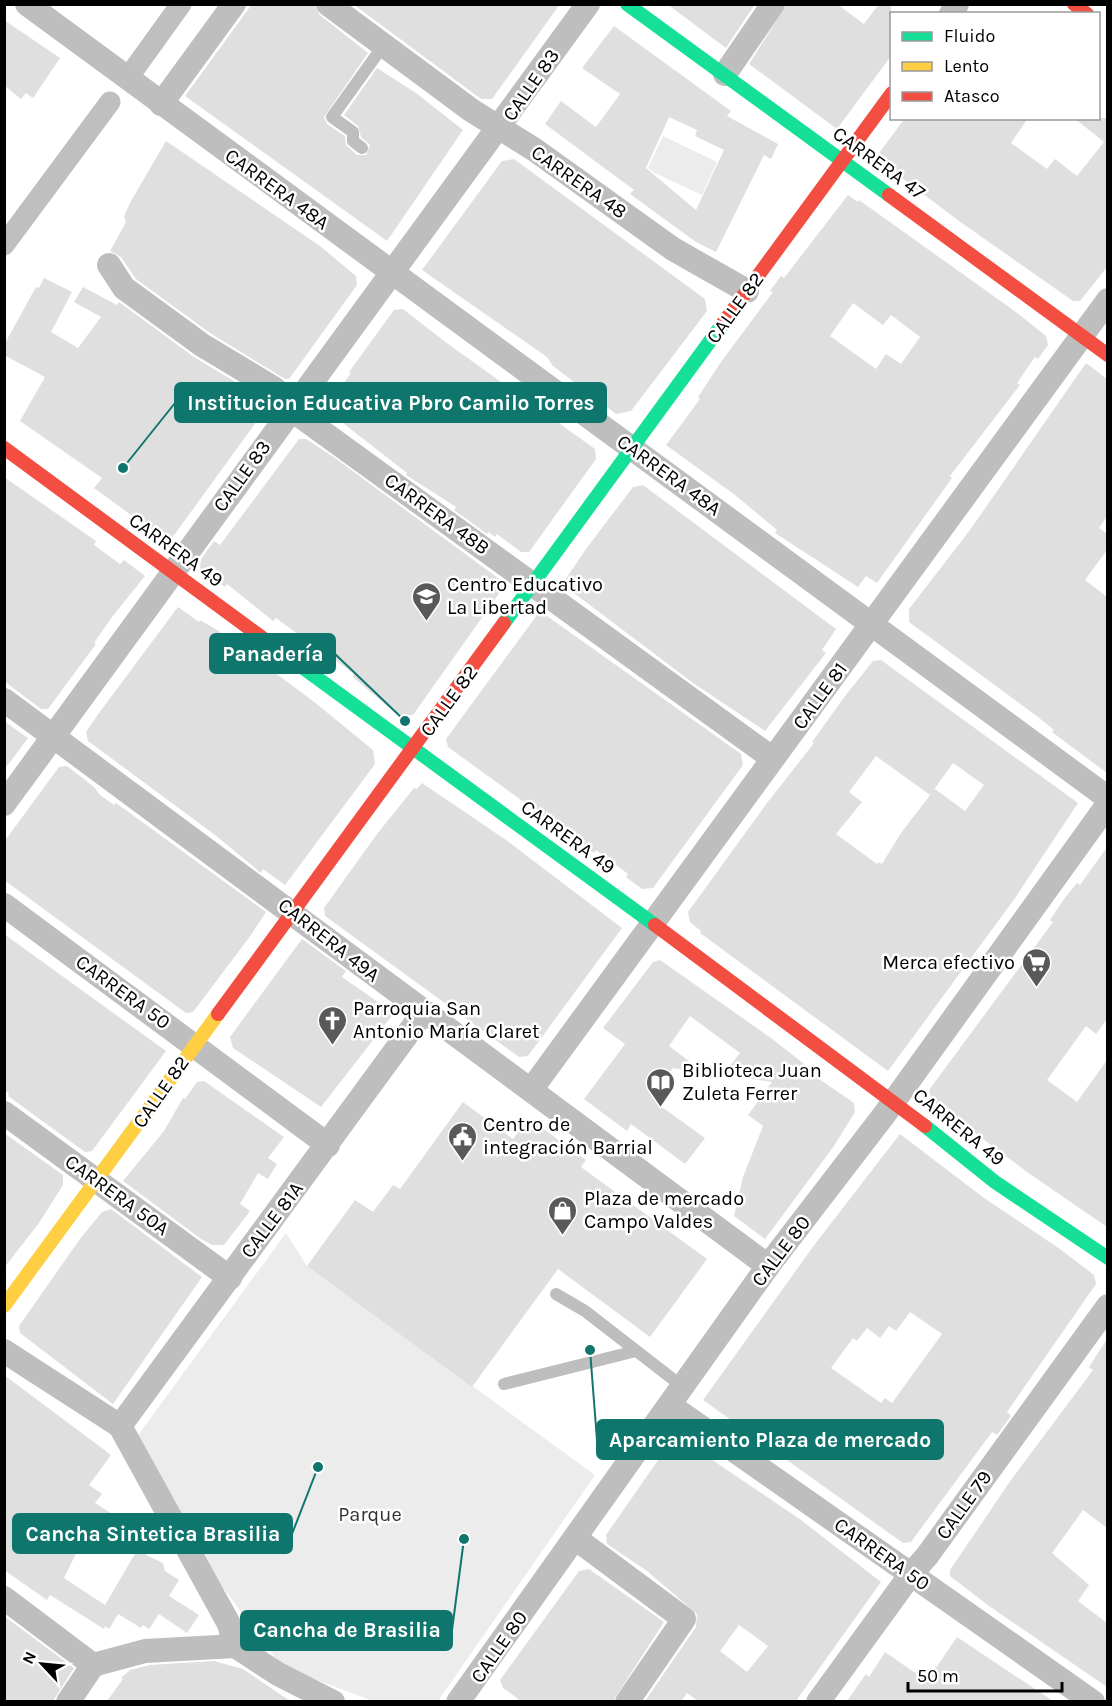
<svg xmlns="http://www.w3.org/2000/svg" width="1112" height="1706" font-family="Karla,sans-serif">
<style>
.green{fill:#ececec}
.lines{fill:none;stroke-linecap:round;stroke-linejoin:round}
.canal{stroke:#bfbfbf;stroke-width:21}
.building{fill:#dfdfdf;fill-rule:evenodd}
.lane{stroke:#bebebe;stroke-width:12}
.street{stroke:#bebebe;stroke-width:24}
.fast{stroke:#16e098;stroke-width:14}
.slow{stroke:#ffcf43;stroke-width:14}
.jam{stroke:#f24e42;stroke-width:14}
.labels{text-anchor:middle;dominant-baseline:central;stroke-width:5;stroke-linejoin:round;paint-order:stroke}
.street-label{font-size:20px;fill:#000;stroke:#fff}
.poi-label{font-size:20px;fill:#000;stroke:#fff;text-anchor:start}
.park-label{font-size:20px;fill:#333;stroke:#fff}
.leader{fill:none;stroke:#0f766e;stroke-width:2}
.callout-dot{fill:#0f766e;stroke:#fff;stroke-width:2}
.callout{fill:#0f766e;stroke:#0f766e;stroke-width:2}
.callout-label{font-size:21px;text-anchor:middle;font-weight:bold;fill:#fff}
</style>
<rect width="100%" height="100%" fill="#fff"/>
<g class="green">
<polygon points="663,136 717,162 702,195 655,173 648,168"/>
<polygon points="286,1233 307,1266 595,1475 438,1701 373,1701 282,1667 189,1542 133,1442"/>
</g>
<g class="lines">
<g class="canal">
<polyline points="130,75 181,4"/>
<polyline points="4,245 110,102"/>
</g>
</g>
<g class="building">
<polygon points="252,4 314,4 320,15 368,53 324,117 327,124 345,136 346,145 357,155 366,155 370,145 361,137 358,126 344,115 377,68 416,93 463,130 387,241 185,96"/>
<polygon points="353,4 560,4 492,99 481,99"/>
<polygon points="667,4 755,4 726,48"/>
<polygon points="787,4 837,4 864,24 879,4 891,4 891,56 837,129 749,64"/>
<polygon points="4,20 60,58 33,98 26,93 21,99 4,85"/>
<path d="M 614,26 L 731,111 L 727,116 L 778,144 L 771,159 L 764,155 L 716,252 L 696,242 L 630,194 L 634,190 L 545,124 L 561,101 L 596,127 L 620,94 L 582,68 ZM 669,117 L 697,130 L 695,136 L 724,150 L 696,210 L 646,168 Z"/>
<polygon points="905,118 1028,118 1011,143 1047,169 1055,159 1077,176 1104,142 1074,118 1107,118 1107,267 1080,301 1073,301 959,221 894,172 896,170 877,156"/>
<polygon points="166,141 320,246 356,276 357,285 289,379 285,379 210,333 136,279 121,257 110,251 126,222 124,216 131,201"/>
<polygon points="514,159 705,299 707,311 631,411 616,414 553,366 547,357 422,270 502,161"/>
<path d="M 848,195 L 858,202 L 859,200 L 1016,312 L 1046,336 L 1048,345 L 1038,359 L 1035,357 L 1017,383 L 1020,385 L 950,476 L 952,478 L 877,583 L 866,576 L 858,587 L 775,533 L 777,530 L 735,495 L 666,445 L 700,399 L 698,397 L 721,362 L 773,292 L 770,291 L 781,276 L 784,278 ZM 853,303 L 883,325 L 891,315 L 920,337 L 901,364 L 886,354 L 876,369 L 830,336 Z"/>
<polygon points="44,278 72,292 51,332 78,348 101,317 74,302 83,287 117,305 119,302 194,357 257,395 262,414 172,538 164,539 94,488 102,478 20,421 45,377 4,355 4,345 36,287 39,288"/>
<polygon points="403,309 448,344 595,449 596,459 529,552 521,552 497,534 495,537 488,532 487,534 454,510 456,507 406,475 407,473 330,413 328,404 351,373 349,372 394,310"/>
<polygon points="1086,363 1107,379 1107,516 1099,528 1107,534 1107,550 1085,580 1107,597 1107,773 1052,732 1054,730 1038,717 909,622 909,609 970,530"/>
<polygon points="299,439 306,439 335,458 502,581 503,588 413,715 402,716 386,705 353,677 354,674 330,656 317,654 314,646 276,618 273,621 227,584 225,587 200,569 201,559 214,541 220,545"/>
<polygon points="4,477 96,541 94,545 120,564 124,560 145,576 112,617 94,643 96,644 48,709 41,709 4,681"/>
<polygon points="643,485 836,629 822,650 826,653 765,731 693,683 566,587 565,580 586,549 633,487"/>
<polygon points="178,607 199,622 200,620 217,630 313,701 373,750 375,764 285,885 263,869 261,873 215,835 88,741 86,732 99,713"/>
<polygon points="540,611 741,754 743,765 653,888 642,889 626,877 628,874 596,850 594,853 448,747 446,739"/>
<path d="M 881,660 L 1078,803 L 1013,901 L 888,1071 L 700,933 L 701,931 L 690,922 L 688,912 L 767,803 L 814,743 L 812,742 L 845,696 L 873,661 ZM 876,756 L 930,795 L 901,833 L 882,864 L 879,862 L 877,864 L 836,834 L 862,802 L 849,792 ZM 953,763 L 984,785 L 965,811 L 935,789 L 933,791 Z"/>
<polygon points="4,721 28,738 4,770"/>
<polygon points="67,766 94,787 100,795 114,805 116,803 266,912 251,935 193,1012 186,1013 4,880 4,842 59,767"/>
<polygon points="422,783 506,840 622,928 528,1056 519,1057 325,916 324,908 377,834 414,788 417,789"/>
<polygon points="1107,847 1107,1019 1096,1034 1086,1026 1047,1080 1077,1102 1107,1060 1107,1227 1027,1172 932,1101 929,1090 1053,922 1050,920 1064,899 1077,883 1080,885"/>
<polygon points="4,934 166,1051 92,1151 85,1152 8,1096 9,1093 4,1090"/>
<polygon points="302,939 346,971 342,977 394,1013 321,1107 233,1048 230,1037"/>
<polygon points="660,960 771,1038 808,1067 806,1070 854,1103 855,1112 834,1146 765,1239 734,1216 743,1177 763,1126 748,1115 772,1082 723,1075 740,1053 690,1016 669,1046 705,1073 673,1068 656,1090 665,1096 659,1105 705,1138 685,1164 631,1124 627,1131 584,1099 625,1044 603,1028 653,962"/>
<polygon points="204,1081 284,1137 268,1158 277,1164 268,1179 258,1173 240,1204 250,1211 224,1245 212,1245 201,1239 123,1181 164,1131 183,1098 185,1099 197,1082"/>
<polygon points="463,1102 513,1139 525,1124 530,1128 534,1122 586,1160 581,1167 707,1259 650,1337 558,1269 472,1387 307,1266 355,1200 373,1212 393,1185 400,1189"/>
<polygon points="4,1133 63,1175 63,1185 39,1223 4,1268"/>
<path d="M 900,1134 L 984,1198 L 1060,1249 L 1094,1275 L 1096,1284 L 1007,1412 L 1011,1416 L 997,1435 L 992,1432 L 911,1542 L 903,1543 L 703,1400 L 815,1244 ZM 910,1312 L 942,1334 L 892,1403 L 885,1398 L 881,1403 L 831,1368 L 853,1338 L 857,1341 L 867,1328 L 880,1338 L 889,1326 L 896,1331 Z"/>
<polygon points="111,1209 202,1277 113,1404 20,1333 19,1326 80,1239 102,1212"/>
<polygon points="1107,1339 1107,1528 1083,1510 1052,1553 1089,1585 1078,1601 1107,1623 1107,1687 989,1606 950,1576 950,1570 1011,1480 1093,1370 1089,1367"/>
<path d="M 4,1375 L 111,1455 L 89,1485 L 102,1494 L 95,1503 L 128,1524 L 139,1524 L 140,1532 L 155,1541 L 146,1555 L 163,1563 L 165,1571 L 179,1580 L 169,1596 L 199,1615 L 187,1633 L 159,1614 L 149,1629 L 143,1625 L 141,1628 L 118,1614 L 109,1629 L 105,1626 L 104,1629 L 50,1595 L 47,1600 L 4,1570 ZM 91,1523 L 136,1552 L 105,1605 L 64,1578 Z"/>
<path d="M 680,1438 L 801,1520 L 881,1582 L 796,1701 L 698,1701 L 687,1693 L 681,1701 L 645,1701 L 696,1627 L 697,1614 L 647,1571 L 607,1544 L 606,1535 L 672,1440 ZM 739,1625 L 768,1646 L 747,1672 L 720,1651 Z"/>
<polygon points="589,1569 664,1622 613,1701 521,1701 503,1688 500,1680 579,1571"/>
<polygon points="4,1616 74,1668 53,1701 4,1701"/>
<polygon points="957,1637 1053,1701 847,1701 866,1674 869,1677 885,1652 927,1681"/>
<polygon points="214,1661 243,1669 290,1701 107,1701 123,1679 121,1678 130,1670 150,1665"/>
</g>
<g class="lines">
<g class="lane">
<polyline points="362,148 353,141 353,132 332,117 383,46"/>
<polyline points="556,1294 585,1311 683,1387"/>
<polyline points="504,1384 636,1351"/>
</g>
<g class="street">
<polyline points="27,4 1108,798"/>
<polyline points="328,4 471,110 535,150 673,249 747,291"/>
<polyline points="951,14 957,4"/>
<polyline points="725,74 773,4"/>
<polyline points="161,104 234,4"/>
<polyline points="109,265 124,288 202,345 275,389 292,410 772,758"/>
<polyline points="4,700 768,1266"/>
<polyline points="4,804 588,4"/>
<polyline points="4,905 328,1145"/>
<polyline points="531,1090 1108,300"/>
<polyline points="4,1113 230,1278"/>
<polyline points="4,1351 120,1426 229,1624 235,1646 278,1674 333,1702"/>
<polyline points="671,1406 1093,1702"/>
<polyline points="120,1426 423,1013"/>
<polyline points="575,1538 684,1619 627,1702"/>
<polyline points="4,1598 93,1665 145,1651 235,1646"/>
<polyline points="68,1702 93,1665"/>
<polyline points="458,1702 768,1266 884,1115 1108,804"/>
<polyline points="818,1702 911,1574 927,1556 1108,1306"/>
</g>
<g class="fast">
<polyline points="627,4 889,195"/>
<polyline points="504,623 724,322"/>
<polyline points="287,656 655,925"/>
<polyline points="925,1126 995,1182 1108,1258"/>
</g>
<polyline class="slow" points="4,1306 218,1014"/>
<g class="jam">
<polyline points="1074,4 1087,14"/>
<polyline points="889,195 1108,355"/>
<polyline points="724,322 892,93"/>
<polyline points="4,448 287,656"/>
<polyline points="655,925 925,1126"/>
<polyline points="218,1014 504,623"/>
</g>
</g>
<defs>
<symbol id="school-pin" viewBox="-11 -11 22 30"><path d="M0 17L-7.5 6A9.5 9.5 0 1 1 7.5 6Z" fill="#595959" stroke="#fff"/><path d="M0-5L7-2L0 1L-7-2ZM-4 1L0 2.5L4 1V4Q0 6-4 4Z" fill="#fff"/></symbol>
<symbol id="supermarket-pin" viewBox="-11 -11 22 30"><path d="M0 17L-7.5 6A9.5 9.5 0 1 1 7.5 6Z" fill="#595959" stroke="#fff"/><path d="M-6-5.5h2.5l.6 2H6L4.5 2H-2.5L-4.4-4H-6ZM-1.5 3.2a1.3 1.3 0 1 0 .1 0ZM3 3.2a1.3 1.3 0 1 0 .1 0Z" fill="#fff"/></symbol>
<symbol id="church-pin" viewBox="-11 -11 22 30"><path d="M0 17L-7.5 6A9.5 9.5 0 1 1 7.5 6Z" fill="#595959" stroke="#fff"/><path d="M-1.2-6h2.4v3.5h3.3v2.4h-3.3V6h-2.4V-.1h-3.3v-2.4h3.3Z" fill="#fff"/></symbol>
<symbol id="library-pin" viewBox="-11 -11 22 30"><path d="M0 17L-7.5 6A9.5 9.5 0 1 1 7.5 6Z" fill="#595959" stroke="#fff"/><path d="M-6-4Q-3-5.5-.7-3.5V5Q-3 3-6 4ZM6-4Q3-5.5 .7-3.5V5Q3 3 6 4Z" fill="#fff"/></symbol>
<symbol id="civic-pin" viewBox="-11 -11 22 30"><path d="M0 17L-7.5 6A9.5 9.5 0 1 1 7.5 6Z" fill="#595959" stroke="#fff"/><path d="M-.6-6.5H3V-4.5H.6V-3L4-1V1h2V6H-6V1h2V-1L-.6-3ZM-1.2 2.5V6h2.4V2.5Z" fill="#fff"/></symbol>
<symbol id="shop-pin" viewBox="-11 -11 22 30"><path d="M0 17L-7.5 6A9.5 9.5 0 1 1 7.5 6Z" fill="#595959" stroke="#fff"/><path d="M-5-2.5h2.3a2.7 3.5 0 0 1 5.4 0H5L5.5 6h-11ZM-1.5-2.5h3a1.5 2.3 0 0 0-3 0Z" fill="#fff"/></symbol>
</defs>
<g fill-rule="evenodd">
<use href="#school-pin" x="410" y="580" width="33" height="45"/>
<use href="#supermarket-pin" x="1020" y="946" width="33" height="45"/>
<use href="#church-pin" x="316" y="1004" width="33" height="45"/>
<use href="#library-pin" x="644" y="1066" width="33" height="45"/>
<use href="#civic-pin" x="446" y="1120" width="33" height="45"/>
<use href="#shop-pin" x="546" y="1194" width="33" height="45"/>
</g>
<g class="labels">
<g class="street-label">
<text transform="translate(531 85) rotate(-55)">CALLE 83</text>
<text transform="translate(879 163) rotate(36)">CARRERA 47</text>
<text transform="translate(579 182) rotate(35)">CARRERA 48</text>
<text transform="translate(277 189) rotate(36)">CARRERA 48A</text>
<text transform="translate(735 308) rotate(-54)">CALLE 82</text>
<text transform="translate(669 475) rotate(36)">CARRERA 48A</text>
<text transform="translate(242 476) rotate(-54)">CALLE 83</text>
<text transform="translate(437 514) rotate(36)">CARRERA 48B</text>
<text transform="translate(176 550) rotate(36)">CARRERA 49</text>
<text transform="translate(820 696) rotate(-54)">CALLE 81</text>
<text transform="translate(449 701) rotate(-54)">CALLE 82</text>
<text transform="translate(568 837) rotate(36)">CARRERA 49</text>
<text transform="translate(329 940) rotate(38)">CARRERA 49A</text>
<text transform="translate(123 992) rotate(36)">CARRERA 50</text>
<text transform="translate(161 1092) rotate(-55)">CALLE 82</text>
<text transform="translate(959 1127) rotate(39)">CARRERA 49</text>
<text transform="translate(117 1195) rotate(36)">CARRERA 50A</text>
<text transform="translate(272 1220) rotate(-53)">CALLE 81A</text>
<text transform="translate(781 1251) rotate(-53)">CALLE 80</text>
<text transform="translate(964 1505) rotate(-54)">CALLE 79</text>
<text transform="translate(882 1554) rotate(35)">CARRERA 50</text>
<text transform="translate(499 1647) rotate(-55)">CALLE 80</text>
</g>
<g class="poi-label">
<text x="447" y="584">Centro Educativo<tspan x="447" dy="23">La Libertad</tspan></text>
<text x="1015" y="962" text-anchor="end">Merca efectivo</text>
<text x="353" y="1008">Parroquia San<tspan x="353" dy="23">Antonio María Claret</tspan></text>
<text x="682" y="1070">Biblioteca Juan<tspan x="682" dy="23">Zuleta Ferrer</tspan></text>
<text x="483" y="1124">Centro de<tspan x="483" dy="23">integración Barrial</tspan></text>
<text x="584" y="1198">Plaza de mercado<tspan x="584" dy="23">Campo Valdes</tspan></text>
</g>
<g class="park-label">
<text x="370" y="1514">Parque</text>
</g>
</g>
<path class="leader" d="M123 468L175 403M405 721L335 654M590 1350L597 1440M318 1467L292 1534M464 1539L452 1630"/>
<g class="callout-dot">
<circle cx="123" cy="468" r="6"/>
<circle cx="405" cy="721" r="6"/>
<circle cx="590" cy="1350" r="6"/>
<circle cx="318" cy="1467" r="6"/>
<circle cx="464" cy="1539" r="6"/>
</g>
<g class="callout">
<rect x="175" y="383" width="431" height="39" rx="6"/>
<rect x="210" y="634" width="125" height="39" rx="6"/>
<rect x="597" y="1420" width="346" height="39" rx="6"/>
<rect x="13" y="1514" width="279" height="39" rx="6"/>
<rect x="241" y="1611" width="211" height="39" rx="6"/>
</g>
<g class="callout-label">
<text x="391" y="410">Institucion Educativa Pbro Camilo Torres</text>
<text x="273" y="661">Panadería</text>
<text x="770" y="1447">Aparcamiento Plaza de mercado</text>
<text x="153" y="1541">Cancha Sintetica Brasilia</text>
<text x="347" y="1637">Cancha de Brasilia</text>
</g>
<rect width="1112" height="1706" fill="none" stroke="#000000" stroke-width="12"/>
<rect x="890" y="12" width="210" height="108" fill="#ffffff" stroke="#999999" stroke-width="1.5"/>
<rect x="902" y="32" width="30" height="9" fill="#16e098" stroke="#999999" stroke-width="1.5"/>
<text x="944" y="42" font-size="18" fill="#000000">Fluido</text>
<rect x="902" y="62" width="30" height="9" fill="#ffcf43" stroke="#999999" stroke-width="1.5"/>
<text x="944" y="72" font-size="18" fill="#000000">Lento</text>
<rect x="902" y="92" width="30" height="9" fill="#f24e42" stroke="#999999" stroke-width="1.5"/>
<text x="944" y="102" font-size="18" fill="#000000">Atasco</text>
<g transform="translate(42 1664) rotate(296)" stroke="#ffffff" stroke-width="4.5" paint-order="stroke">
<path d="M0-4.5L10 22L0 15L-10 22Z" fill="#000000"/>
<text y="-9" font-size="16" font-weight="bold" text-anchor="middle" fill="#000000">N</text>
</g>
<path d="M908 1682v9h154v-9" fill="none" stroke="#000000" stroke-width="3"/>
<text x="917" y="1682" font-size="18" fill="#000000" stroke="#ffffff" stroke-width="4.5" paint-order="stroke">50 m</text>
</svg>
